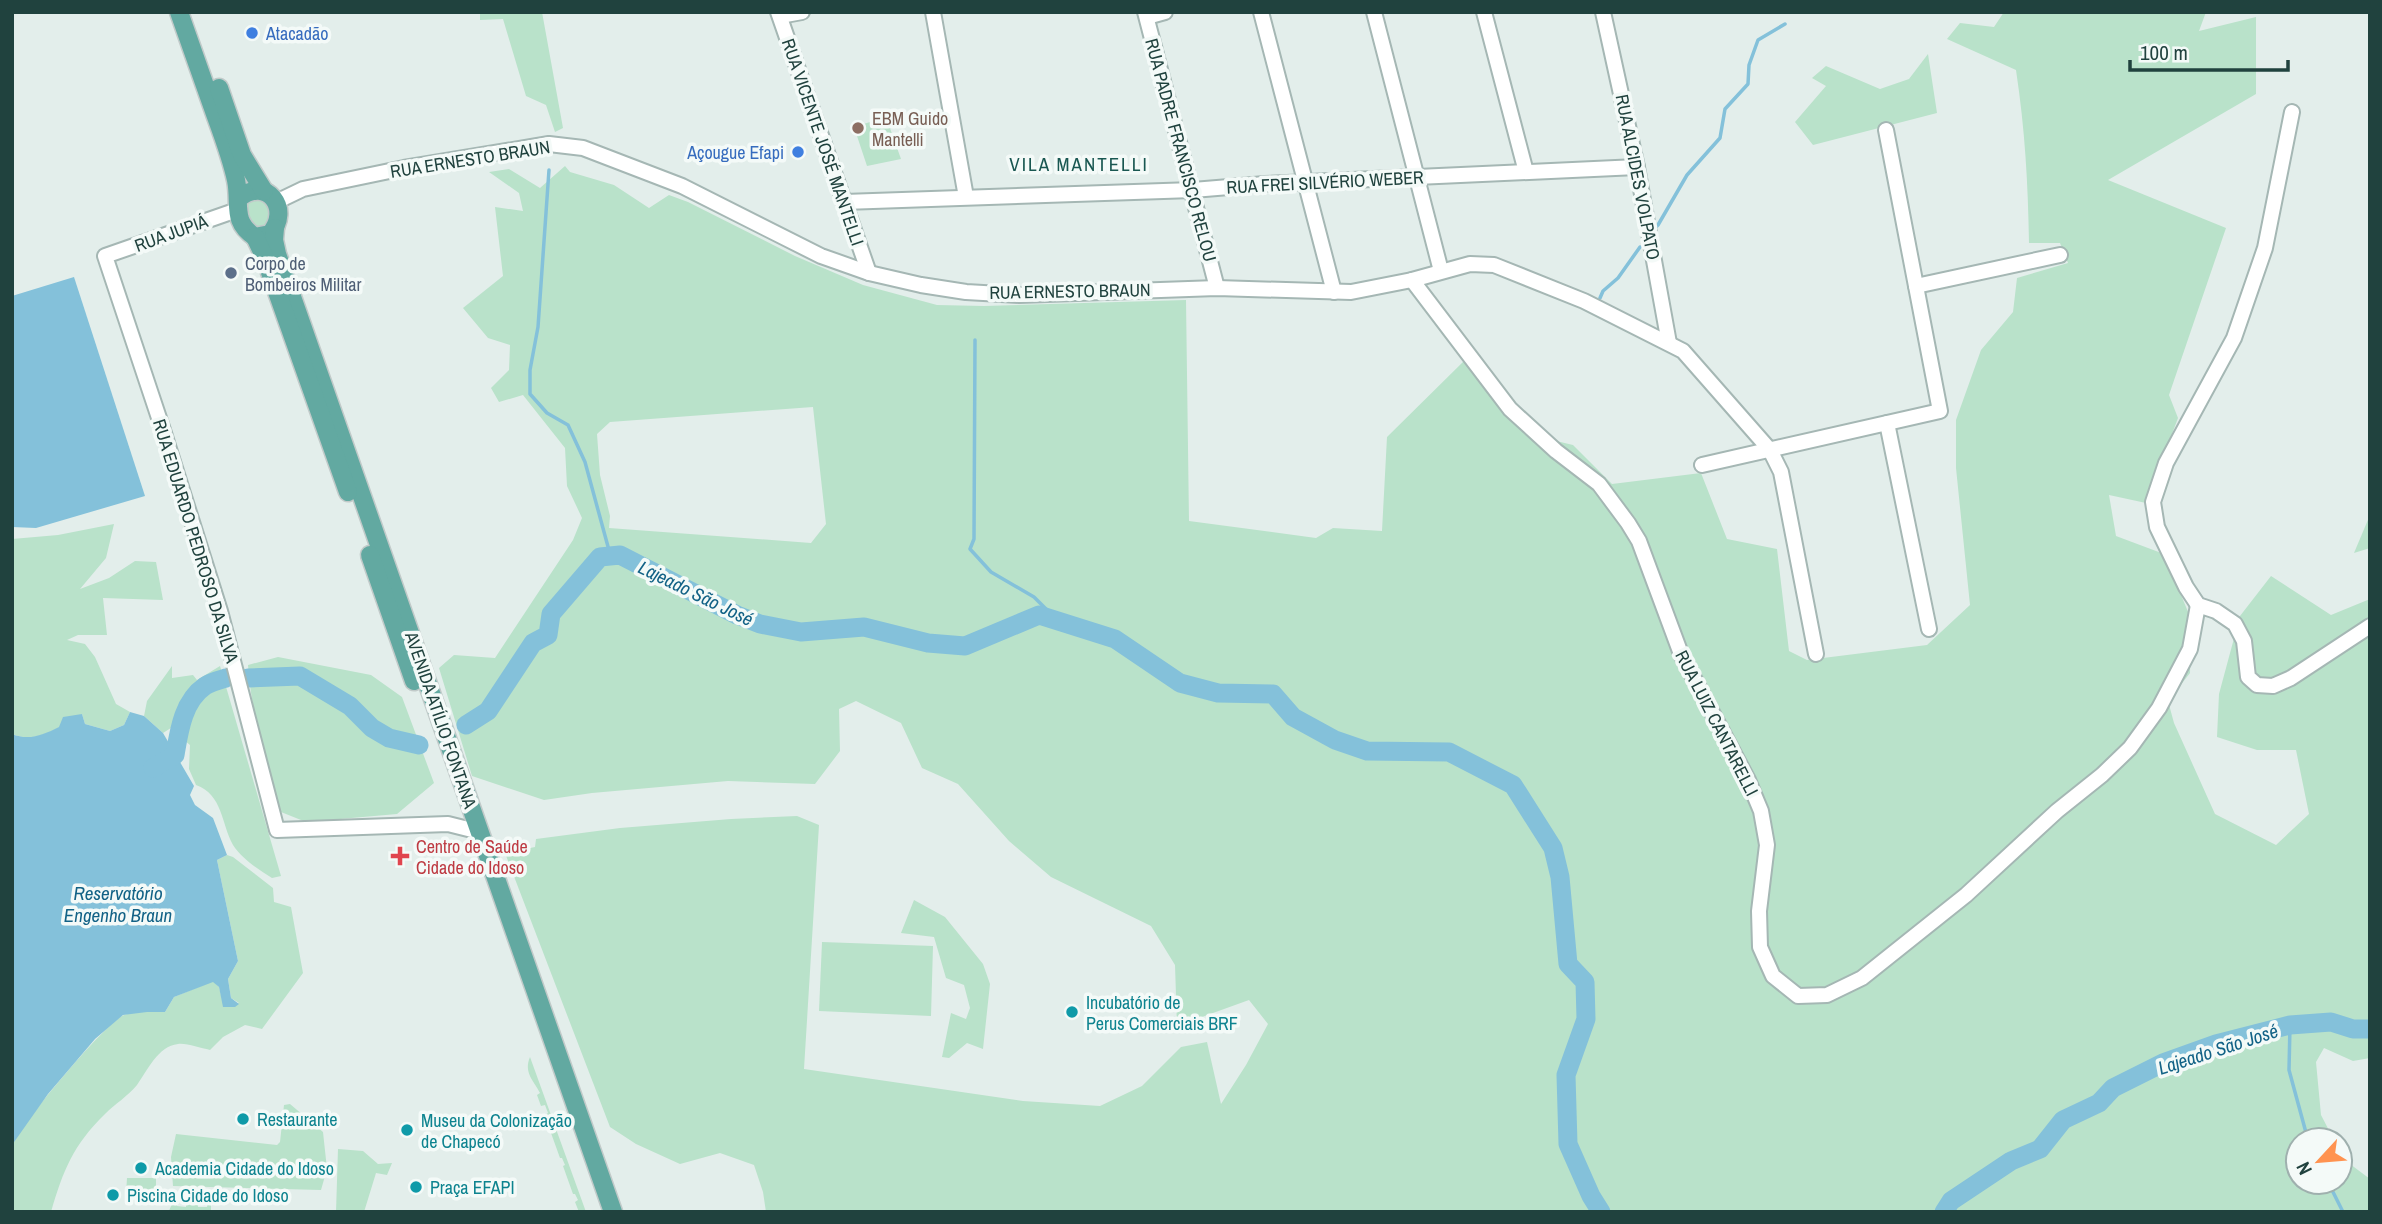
<svg xmlns="http://www.w3.org/2000/svg" width="2382" height="1224" font-family="'Archivo Narrow',sans-serif">
<style>
.green{fill:#b9e2ca;fill-rule:evenodd}
.water{fill:#84c1da}
.lines{fill:none;stroke-linecap:round;stroke-linejoin:round}
.stream{stroke:#84c1da;stroke-width:3.5}
.river{stroke:#84c1da;stroke-width:19}
.minor-casing{stroke:#a5b7b4;stroke-width:18}
.major-casing{stroke:#c1cac9;stroke-width:21}
.minor{stroke:#fff;stroke-width:14}
.major{stroke:#62a9a1;stroke-width:18}
.shop-dot{fill:#3f7fe0;stroke:#f4faf8;stroke-width:2.5}
.education-dot{fill:#8d6e63;stroke:#f4faf8;stroke-width:2.5}
.service-dot{fill:#5c6f8a;stroke:#f4faf8;stroke-width:2.5}
.health-dot{fill:#e0444e;stroke:#f4faf8;stroke-width:2.5}
.culture-dot{fill:#0f9aa8;stroke:#f4faf8;stroke-width:2.5}
.labels{text-anchor:middle;dominant-baseline:central;stroke-width:7;stroke-linejoin:round;paint-order:stroke}
.shop-label{font-size:18px;fill:#366cbe;stroke:#f4faf8;text-anchor:start}
.education-label{font-size:18px;fill:#785e54;stroke:#f4faf8;text-anchor:start}
.street-label{font-size:18px;fill:#20423e;stroke:#f4faf8}
.service-label{font-size:18px;fill:#4e5e75;stroke:#f4faf8;text-anchor:start}
.health-label{font-size:18px;fill:#be3a42;stroke:#f4faf8;text-anchor:start}
.culture-label{font-size:18px;fill:#0d838f;stroke:#f4faf8;text-anchor:start}
.neighbourhood-label{font-size:19px;letter-spacing:2px;fill:#195751;stroke:#f4faf8}
.water-label{font-size:19px;font-style:italic;fill:#126286;stroke:#f4faf8}
</style>
<rect width="100%" height="100%" fill="#e3eeeb"/>
<g class="green">
<polygon points="480,12 542,12 563,128 555,132 546,105 526,96 503,19 480,20"/>
<path d="M 2004,12 L 2206,12 L 2199,31 L 2256,17 L 2256,94 L 2108,180 L 2226,228 L 2169,395 L 2178,418 L 2146,503 L 2109,495 L 2116,536 L 2164,554 L 2191,619 L 2190,673 L 2168,701 L 2174,723 L 2215,814 L 2276,845 L 2309,814 L 2296,750 L 2257,750 L 2217,737 L 2219,694 L 2240,616 L 2271,576 L 2331,615 L 2370,599 L 2370,1058 L 2353,1061 L 2324,1048 L 2316,1062 L 2321,1115 L 2334,1140 L 2298,1140 L 2298,1182 L 2340,1182 L 2340,1150 L 2346,1161 L 2370,1179 L 2370,1212 L 766,1212 L 763,1192 L 754,1165 L 720,1153 L 680,1164 L 636,1144 L 610,1127 L 505,853 L 535,847 L 536,839 L 620,828 L 731,819 L 797,816 L 819,825 L 804,1069 L 1023,1101 L 1100,1106 L 1142,1086 L 1181,1047 L 1207,1042 L 1221,1104 L 1246,1065 L 1268,1024 L 1249,1000 L 1177,1026 L 1175,965 L 1151,926 L 1051,877 L 1009,841 L 958,784 L 922,768 L 901,723 L 856,701 L 839,709 L 840,751 L 815,784 L 728,781 L 592,793 L 544,800 L 472,776 L 439,668 L 454,655 L 495,658 L 573,540 L 582,518 L 567,486 L 565,448 L 523,395 L 499,402 L 491,388 L 509,370 L 510,345 L 488,338 L 463,308 L 503,276 L 495,207 L 523,211 L 519,193 L 489,172 L 509,169 L 540,188 L 565,166 L 570,172 L 614,185 L 649,208 L 669,195 L 688,202 L 795,256 L 863,285 L 937,305 L 984,306 L 1186,300 L 1189,521 L 1316,538 L 1333,528 L 1382,531 L 1387,437 L 1466,359 L 1548,439 L 1573,445 L 1612,484 L 1701,473 L 1727,539 L 1777,549 L 1789,651 L 1807,660 L 1927,645 L 1970,605 L 1956,468 L 1956,420 L 1981,350 L 2013,312 L 2017,278 L 2068,263 L 2060,243 L 2029,243 C 2028,182 2025,130 2016,70 L 1947,39 L 1960,23 L 1994,27 ZM 813,407 L 826,524 L 811,543 L 609,528 L 610,516 L 600,475 L 597,434 L 610,422 Z"/>
<polygon points="1928,54 1937,113 1813,145 1795,122 1826,86 1812,78 1826,66 1880,89 1909,79"/>
<polygon points="886,117 901,159 867,166 854,127"/>
<path d="M 252,198 C 271,202 270,207 270,224 L 258,231 L 245,217 L 247,201 Z"/>
<polygon points="2370,515 2370,548 2354,553"/>
<path d="M 114,524 L 106,558 L 80,589 L 109,578 L 135,561 L 156,562 L 163,600 L 103,598 L 107,635 L 78,635 L 67,640 L 85,644 L 95,657 L 116,704 L 130,712 L 124,725 L 110,731 L 85,724 L 82,714 C 61,726 37,745 12,734 L 12,539 L 58,535 Z"/>
<path d="M 278,657 L 371,675 L 402,697 L 434,783 L 397,814 L 306,822 L 281,812 C 268,764 251,715 248,665 Z"/>
<path d="M 172,666 L 172,678 L 193,675 L 197,680 L 220,666 L 281,876 L 272,878 C 258,869 242,859 233,845 C 221,823 223,795 196,785 L 189,769 L 190,745 L 178,735 L 174,726 L 163,733 L 144,716 L 147,701 Z"/>
<path d="M 227,855 L 233,857 L 273,888 L 274,902 L 291,907 L 303,973 L 262,1029 L 245,1025 L 223,1037 L 210,1050 C 200,1048 187,1043 178,1044 C 158,1046 147,1071 137,1085 C 128,1096 115,1104 105,1114 C 73,1145 63,1171 51,1212 L 12,1212 C 12,1192 9,1166 12,1147 C 16,1129 104,1025 122,1016 C 134,1010 152,1012 165,1012 L 174,997 L 213,981 L 219,987 L 224,1007 L 239,1003 L 231,998 L 228,979 L 238,961 L 217,860 Z"/>
<polygon points="914,900 945,917 983,964 990,984 983,1049 967,1043 949,1058 942,1057 951,1013 966,1019 970,1008 964,985 946,978 934,937 901,933"/>
<polygon points="822,942 933,946 931,1016 819,1011"/>
<path d="M 530,1057 L 586,1212 L 579,1212 L 575,1202 L 578,1200 L 575,1194 L 573,1194 L 563,1166 L 565,1165 L 562,1158 L 560,1158 L 551,1133 L 553,1130 L 545,1115 L 548,1113 L 545,1105 L 541,1106 L 537,1095 L 540,1093 C 535,1082 523,1073 530,1057 Z"/>
<polygon points="290,1104 323,1132 327,1169 321,1190 173,1186 171,1157 176,1134 277,1145 280,1142 284,1105"/>
<polygon points="338,1149 363,1151 378,1164 392,1163 387,1175 376,1173 364,1212 336,1212"/>
<polygon points="127,1178 156,1178 156,1196 126,1195"/>
<polygon points="173,1201 176,1202 177,1206 186,1207 186,1202 198,1202 198,1207 207,1207 208,1202 211,1202 211,1212 169,1211"/>
</g>
<g class="water">
<polygon points="74,277 145,496 36,528 12,527 12,296"/>
<path d="M 130,712 L 144,716 L 163,733 L 194,786 L 190,795 L 195,805 L 213,818 L 227,855 L 217,860 L 238,961 L 228,979 L 231,998 L 239,1004 L 235,1007 L 223,1007 L 219,987 L 213,982 L 174,997 L 165,1012 L 147,1012 L 123,1015 L 95,1039 L 48,1094 L 12,1145 L 12,734 C 29,741 43,735 59,727 L 63,717 L 82,714 L 85,724 L 110,731 L 124,725 Z"/>
</g>
<g class="lines">
<g class="stream">
<polyline points="549,170 538,327 530,370 530,394 547,413 568,425 585,462 610,554"/>
<polyline points="1652,231 1658,225 1687,175 1720,138 1725,109 1748,84 1749,65 1758,40 1785,24"/>
<polyline points="1600,298 1603,291 1618,278 1640,247"/>
<polyline points="975,340 974,539 970,549 991,572 1034,597 1057,620"/>
<polyline points="2290,1025 2289,1070 2308,1140"/>
<polyline points="2328,1182 2343,1212"/>
</g>
<g class="river">
<polyline points="248,678 300,676 350,706 372,728 389,738 419,745"/>
<polyline points="466,725 488,711 533,643 548,635 551,614 600,557 620,555 737,615 760,624 801,632 864,627 928,643 965,646 1039,615 1115,639 1180,683 1218,693 1273,694 1293,717 1335,740 1367,751 1449,752 1513,785 1553,848 1560,877 1568,964 1585,982 1586,1019 1566,1075 1568,1144 1591,1196 1601,1212"/>
<path d="M 153,768 L 175,755 C 179,731 183,701 205,686 C 211,682 219,680 226,678"/>
<polyline points="1944,1212 1951,1201 2011,1161 2040,1149 2063,1120 2099,1103 2113,1088 2163,1063 2216,1044 2290,1025 2331,1022 2353,1029 2370,1029"/>
</g>
<defs>
<g id="minor">
<polyline points="778,12 869,273"/>
<polyline points="933,12 966,197"/>
<polyline points="1145,12 1217,288"/>
<polyline points="1261,12 1334,292"/>
<polyline points="1374,12 1441,271"/>
<polyline points="1484,12 1526,172"/>
<polyline points="1603,12 1637,167 1669,343"/>
<polyline points="780,16 802,12"/>
<polyline points="1147,17 1165,12"/>
<polyline points="2292,112 2265,248 2234,338 2166,463 2153,502 2157,527 2186,587 2198,605 2216,611 2235,624 2244,641 2248,677 2257,685 2273,686 2291,678 2370,626"/>
<polyline points="276,202 303,189 404,168 549,144 583,148 682,186 821,256 869,273 921,285 966,292 1019,295 1217,288 1351,292 1412,280 1470,264 1494,265 1584,301 1683,351 1770,450 1781,472 1816,654"/>
<polyline points="844,202 1193,190 1265,184 1637,167"/>
<polyline points="237,210 105,256 164,433 220,611 277,830 448,824 480,832"/>
<polyline points="1412,280 1510,409 1556,451 1599,484 1628,523 1639,541 1681,654 1748,780 1761,811 1767,845 1759,911 1760,947 1773,976 1798,996 1827,995 1862,978 1966,895 2057,811 2102,775 2130,748 2159,708 2190,649 2198,605"/>
<polyline points="1916,286 2060,255"/>
<polyline points="1887,423 1929,629"/>
<polyline points="1702,465 1940,411 1886,130"/>
</g>
<g id="major">
<path d="M 179,12 C 191,46 203,80 215,114 C 223,136 231,157 236,180 C 241,205 231,221 255,237 L 270,234 C 292,209 267,176 239,198"/>
<polyline points="219,88 242,155 264,191"/>
<polyline points="275,228 274,240 277,254 613,1212"/>
<polyline points="255,237 265,258 348,492"/>
<polyline points="370,555 414,681"/>
</g>
</defs>
<use href="#minor" class="minor-casing"/>
<use href="#major" class="major-casing"/>
<use href="#minor" class="minor"/>
<use href="#major" class="major"/>
</g>
<g class="shop-dot">
<circle cx="252" cy="33" r="7"/>
<circle cx="798" cy="152" r="7"/>
</g>
<circle class="education-dot" cx="858" cy="128" r="7"/>
<circle class="service-dot" cx="231" cy="273" r="7"/>
<path class="health-dot" d="M396.5 845.5h7v7h7v7h-7v7h-7v-7h-7v-7h7z"/>
<g class="culture-dot">
<circle cx="1072" cy="1012" r="7"/>
<circle cx="243" cy="1119" r="7"/>
<circle cx="407" cy="1130" r="7"/>
<circle cx="141" cy="1168" r="7"/>
<circle cx="416" cy="1187" r="7"/>
<circle cx="113" cy="1195" r="7"/>
</g>
<g class="labels">
<g class="shop-label">
<text x="266" y="33">Atacadão</text>
<text x="784" y="152" text-anchor="end">Açougue Efapi</text>
</g>
<g class="education-label">
<text x="872" y="118">EBM Guido<tspan x="872" dy="21">Mantelli</tspan></text>
</g>
<g class="street-label">
<text transform="translate(823 142) rotate(71)">RUA VICENTE JOSÉ MANTELLI</text>
<text transform="translate(1181 150) rotate(75)">RUA PADRE FRANCISCO RELOU</text>
<text transform="translate(470 159) rotate(-9)">RUA ERNESTO BRAUN</text>
<text transform="translate(1638 177) rotate(79)">RUA ALCIDES VOLPATO</text>
<text transform="translate(1325 182) rotate(-3)">RUA FREI SILVÉRIO WEBER</text>
<text transform="translate(171 233) rotate(-20)">RUA JUPIÁ</text>
<text transform="translate(1070 291) rotate(-1)">RUA ERNESTO BRAUN</text>
<text transform="translate(196 541) rotate(73)">RUA EDUARDO PEDROSO DA SILVA</text>
<text transform="translate(441 720) rotate(71)">AVENIDA ATÍLIO FONTANA</text>
<text transform="translate(1717 723) rotate(63)">RUA LUIZ CANTARELLI</text>
</g>
<g class="service-label">
<text x="245" y="263">Corpo de<tspan x="245" dy="21">Bombeiros Militar</tspan></text>
</g>
<g class="health-label">
<text x="416" y="846">Centro de Saúde<tspan x="416" dy="21">Cidade do Idoso</tspan></text>
</g>
<g class="culture-label">
<text x="1086" y="1002">Incubatório de<tspan x="1086" dy="21">Perus Comerciais BRF</tspan></text>
<text x="257" y="1119">Restaurante</text>
<text x="421" y="1120">Museu da Colonização<tspan x="421" dy="21">de Chapecó</tspan></text>
<text x="155" y="1168">Academia Cidade do Idoso</text>
<text x="430" y="1187">Praça EFAPI</text>
<text x="127" y="1195">Piscina Cidade do Idoso</text>
</g>
<g class="neighbourhood-label">
<text x="1079" y="164">VILA MANTELLI</text>
</g>
<g class="water-label">
<text transform="translate(696 593) rotate(26)">Lajeado São José</text>
<text x="118" y="893">Reservatório<tspan x="118" dy="22">Engenho Braun</tspan></text>
<text transform="translate(2218 1049) rotate(-18)">Lajeado São José</text>
</g>
</g>
<rect width="2382" height="1224" fill="none" stroke="#20423e" stroke-width="28"/>
<g transform="translate(2319 1161) rotate(244)"><circle r="33" fill="#f4faf8" stroke="#9fb0ae" stroke-width="2"/>
<path d="M0-5L12 26L0 18L-12 26Z" fill="#ff9350"/>
<text y="-10" font-size="19" font-weight="bold" text-anchor="middle" fill="#20423e">N</text>
</g>
<path d="M2130 60v10h158v-10" fill="none" stroke="#20423e" stroke-width="3.5"/>
<text x="2140" y="60" font-size="21" fill="#20423e" stroke="#f4faf8" stroke-width="5" paint-order="stroke">100 m</text>
</svg>
